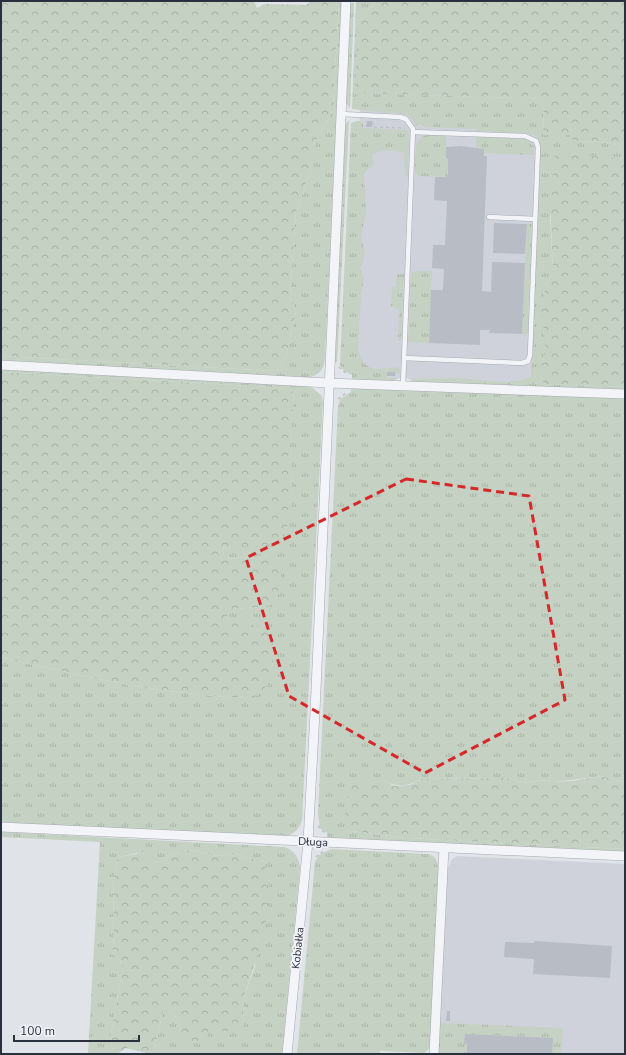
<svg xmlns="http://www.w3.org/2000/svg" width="626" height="1055" font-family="'Nunito Sans',sans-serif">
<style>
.built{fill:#cfd2da}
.grass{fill:url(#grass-tufts)}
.forest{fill:url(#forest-crowns)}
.building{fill:#b8bcc4}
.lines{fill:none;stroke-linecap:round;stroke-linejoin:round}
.service-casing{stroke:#a6aab2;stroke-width:5.5}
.minor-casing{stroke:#a6aab2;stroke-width:10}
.path{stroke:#bfc1c7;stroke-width:1.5;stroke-dasharray:3 3;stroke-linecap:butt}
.service{stroke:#f3f4f7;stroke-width:4.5}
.minor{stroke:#f3f4f7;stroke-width:9}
.marked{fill:none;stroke:#d62828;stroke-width:3;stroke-dasharray:8 5;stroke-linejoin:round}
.labels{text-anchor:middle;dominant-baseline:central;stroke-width:3.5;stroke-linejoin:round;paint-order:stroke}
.street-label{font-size:11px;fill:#2a303e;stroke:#f0f2f6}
</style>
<defs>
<pattern id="grass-tufts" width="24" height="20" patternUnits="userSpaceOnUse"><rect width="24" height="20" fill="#c5d1c2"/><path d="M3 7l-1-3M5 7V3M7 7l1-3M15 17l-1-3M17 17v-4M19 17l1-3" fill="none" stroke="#a9b4a8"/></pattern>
<pattern id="forest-crowns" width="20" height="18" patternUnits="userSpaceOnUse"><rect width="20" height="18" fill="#c5d1c2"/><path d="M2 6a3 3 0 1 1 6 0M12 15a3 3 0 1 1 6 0" fill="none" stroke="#a9b4a8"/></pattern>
</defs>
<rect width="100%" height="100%" fill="#e0e3e8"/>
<g class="built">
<polygon points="361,93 544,99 533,384 368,377 348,358"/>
<polygon points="457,856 625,864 625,1054 448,1054 449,1024 440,1023 447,867 449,867 452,859"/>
</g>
<g class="grass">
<path d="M 339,1 L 342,1 L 325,358 C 324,370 319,375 308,378 L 1,361 L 1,356 L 276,371 L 286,356 L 296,312 L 290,295 L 296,212 L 310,172 L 315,142 L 333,111 Z"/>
<path d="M 356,1 L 377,1 L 358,21 L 361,93 L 544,99 L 543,135 L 570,135 L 575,142 C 593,141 608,141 625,148 L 625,159 L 597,157 L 550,215 L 553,273 L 547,284 L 544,322 L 546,353 L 544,384 L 625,387 L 625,391 L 413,382 L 410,379 C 426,379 441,378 457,378 C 484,379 504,387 531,377 L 540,144 L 536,136 L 527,133 L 477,131 L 476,129 L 425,127 L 419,124 L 417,126 L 409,116 L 403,114 L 352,109 Z"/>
<polygon points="350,3 354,3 350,108 346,103"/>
<polygon points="349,120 337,362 334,362 345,125"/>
<path d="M 357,121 L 363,121 L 363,128 L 409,130 L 409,132 L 408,176 L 405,175 L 404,152 L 383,150 L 372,154 L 374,164 L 364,173 L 364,177 L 366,211 L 361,238 L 365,251 L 364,259 L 360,268 L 364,278 L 361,295 L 358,350 C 366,375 379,369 400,367 L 400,373 L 387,372 L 387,378 L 398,378 L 392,382 L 352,381 L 352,375 L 344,371 L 340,365 L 351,123 Z"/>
<polygon points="428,135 446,135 446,158 448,159 448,177 419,176 415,174 416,144 423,136"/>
<polygon points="476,137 526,139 534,146 534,155 484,153 484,149 476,148"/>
<polygon points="527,224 532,224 528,334 522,334"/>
<polygon points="415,271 432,271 429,343 408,342 411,274"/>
<polygon points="397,274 404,274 401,341 398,340 399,309 391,306 392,287 396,287"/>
<path d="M 1,368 L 310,386 L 321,395 L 323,402 L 302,820 C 300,828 295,833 287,836 L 1,823 L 1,657 C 84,677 168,696 254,698 C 273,679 273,667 274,641 L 227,620 L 229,609 L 263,607 L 271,556 L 225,559 L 222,548 L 282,537 C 296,507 290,478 290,445 C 290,428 293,410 294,393 L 289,388 L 1,372 Z"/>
<path d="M 351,388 L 625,398 L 625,782 L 601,776 L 572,780 L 552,782 L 540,780 L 527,783 L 504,778 L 421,779 C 408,786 398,788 384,781 L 350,831 L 405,838 L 625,849 L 625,853 L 327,838 L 327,833 L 320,828 L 318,813 L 338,407 L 340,399 L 351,392 Z"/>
<path d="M 1,832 L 284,847 C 294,850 299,857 300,868 L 282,1054 L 150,1054 L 155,1047 L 163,1011 L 169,1011 L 177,1018 L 182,1036 L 187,1038 L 206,1034 L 209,1030 L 213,1029 L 244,1025 L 243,1000 L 255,966 L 264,862 L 236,854 L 216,856 L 191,850 L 182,851 L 162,861 L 151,862 L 147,851 L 118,857 C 109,889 117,922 112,954 L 118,957 L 123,966 L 110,1040 L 114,1054 L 88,1054 L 100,842 L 1,837 Z"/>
<path d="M 331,849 L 426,854 C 435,855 437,859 438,868 L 440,868 L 431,1047 L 424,1053 L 380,1051 L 380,1054 L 297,1054 L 315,862 L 319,855 Z"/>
<polygon points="440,1023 563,1028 561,1054 552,1054 553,1038 465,1034 464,1044 467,1044 467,1052 464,1052 464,1054 438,1054"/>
</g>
<g class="forest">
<polygon points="1,1 254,1 257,8 265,4 306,5 311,1 339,1 333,111 315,142 310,172 296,212 290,295 296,312 286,356 276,371 1,356"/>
<path d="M 377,1 L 625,1 L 625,148 C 608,141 592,141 574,142 L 570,135 L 543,135 L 544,99 L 361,93 L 355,89 L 358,21 Z"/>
<polygon points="567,153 625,159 625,387 544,384 538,364 546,353 541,303 547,284 553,273 550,199 555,155"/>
<path d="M 1,372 L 289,388 L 294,393 C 293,410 291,427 290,445 C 290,467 300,537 271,544 C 256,548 237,545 222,548 L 225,559 L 271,556 L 279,558 L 282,570 L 276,604 L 263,607 L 229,609 L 227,619 L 271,629 C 276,647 274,668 267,685 C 264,690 258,694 254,698 C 168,696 84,677 1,657 Z"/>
<polygon points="601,776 625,782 625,849 405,838 350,831 345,817 349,787 357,782 384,781 394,786 410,785 421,779 504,778 527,783 540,780 552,782 572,781"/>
<path d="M 143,850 L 147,851 L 152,862 L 162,861 L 182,851 L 191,850 L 216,856 L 236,854 L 264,862 L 269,878 L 268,905 L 265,932 L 243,1000 L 244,1026 L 229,1031 L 209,1030 L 206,1039 L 193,1042 L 182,1036 L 177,1018 L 169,1011 L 163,1011 L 155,1047 L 150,1054 L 126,1048 L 117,1054 L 114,1054 L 110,1040 L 123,966 L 118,957 L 112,954 C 117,922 109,889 118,857 L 137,854 Z"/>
</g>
<g class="building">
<polygon points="367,121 372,121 372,127 366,127"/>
<polygon points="460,146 484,149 484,156 487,156 482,291 491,292 492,262 525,263 522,334 489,333 490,330 480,330 480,345 429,343 431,290 443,290 444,269 432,268 433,245 445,245 447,201 434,200 435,177 448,177 448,159 446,158 446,147"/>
<polygon points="494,223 527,224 525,254 493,253"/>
<rect x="387" y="372" width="8" height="4"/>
<polygon points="535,941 612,946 610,978 533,974 534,959 504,957 505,942 534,943"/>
<polygon points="447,1011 450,1011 450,1021 446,1021"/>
<polygon points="465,1034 553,1038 552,1054 464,1054 464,1052 467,1052 467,1044 464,1044"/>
</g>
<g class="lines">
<defs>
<g id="service">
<polyline points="341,114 400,117 406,119 413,129 403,386"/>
<polyline points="489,217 535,219"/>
<polyline points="404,358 522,363 528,361 530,355 538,147 536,141 525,136 413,132"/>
</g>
<g id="minor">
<polyline points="1,365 328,383 625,394"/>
<polyline points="1,827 625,856"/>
<polyline points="287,1054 308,842 315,712 346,1"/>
<polyline points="434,1054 444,848"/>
</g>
</defs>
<use href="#service" class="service-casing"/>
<use href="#minor" class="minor-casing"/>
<g class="path">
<polyline points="373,122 373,127 405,128"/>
<polyline points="339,367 348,375"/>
<polyline points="338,399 346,393"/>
<polyline points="318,826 325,833"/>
<polyline points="316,857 324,851"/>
</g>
<use href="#service" class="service"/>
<use href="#minor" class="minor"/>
</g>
<path class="marked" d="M 406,479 L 529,496 L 565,700 L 425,773 L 289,696 L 246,558 Z"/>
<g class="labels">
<g class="street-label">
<text transform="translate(313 842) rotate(3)">Długa</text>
<text transform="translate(298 948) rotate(-84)">Kobiałka</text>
</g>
</g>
<rect width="626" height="1055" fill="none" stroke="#2a303e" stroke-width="4"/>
<path d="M14 1035v6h125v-6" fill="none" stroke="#2a303e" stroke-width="2"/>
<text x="20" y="1035" font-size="12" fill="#2a303e" stroke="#f0f2f6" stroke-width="3" paint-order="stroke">100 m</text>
</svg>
